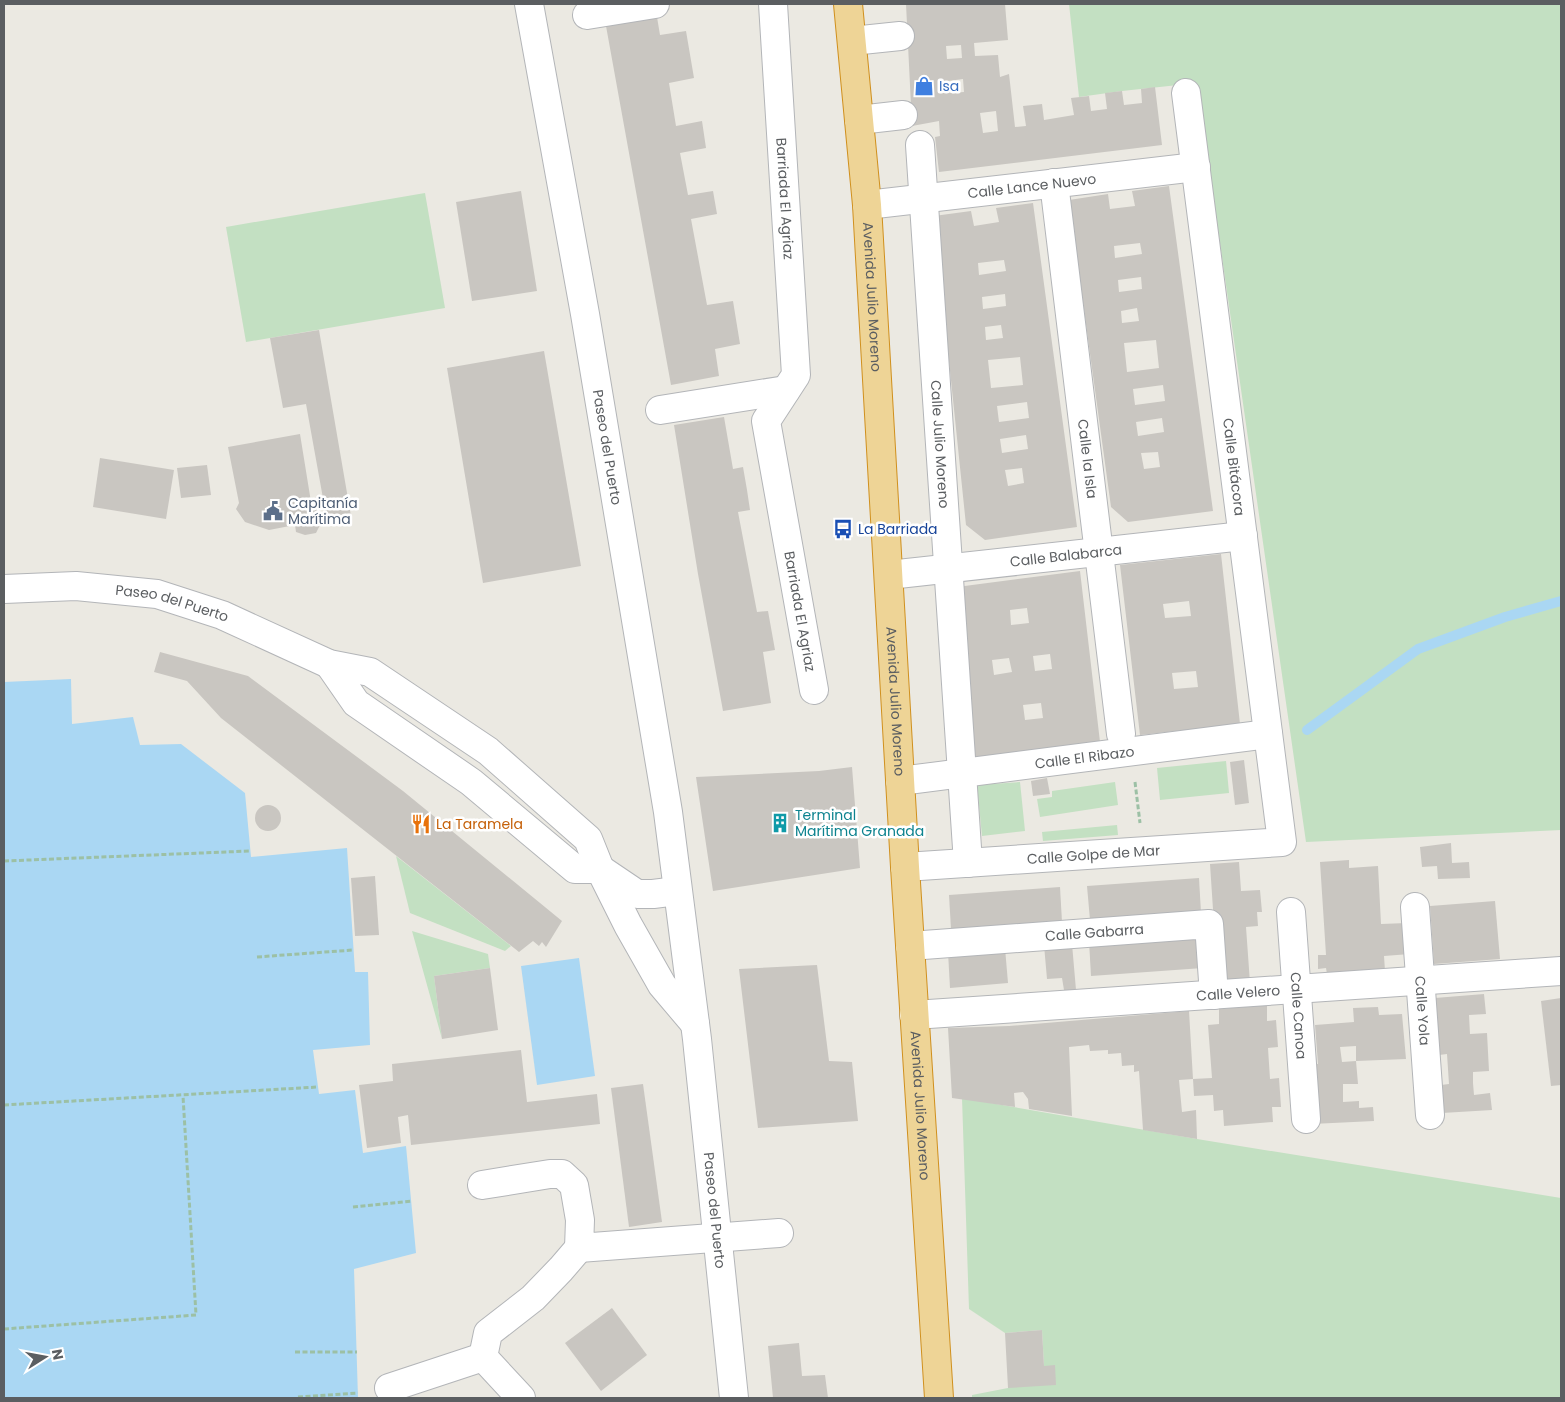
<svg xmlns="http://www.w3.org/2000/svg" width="1565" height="1402" font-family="Poppins,sans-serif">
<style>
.green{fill:#c3e0c2}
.water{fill:#aad7f3}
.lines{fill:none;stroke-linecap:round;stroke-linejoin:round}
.stream{stroke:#aad7f3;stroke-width:10}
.building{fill:#c9c6c1;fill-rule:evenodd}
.minor-casing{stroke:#b3b5b8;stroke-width:30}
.highway-casing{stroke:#d0901e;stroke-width:30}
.path{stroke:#9cc0a5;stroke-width:3;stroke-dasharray:5 2.5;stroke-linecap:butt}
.minor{stroke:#fff;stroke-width:28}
.highway{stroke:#eed496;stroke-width:28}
.labels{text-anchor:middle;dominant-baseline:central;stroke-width:5;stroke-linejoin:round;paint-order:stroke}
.shop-label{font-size:14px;fill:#366cbe;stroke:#fff;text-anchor:start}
.street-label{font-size:14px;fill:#5b5e61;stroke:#fff}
.service-label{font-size:14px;fill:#4e5e75;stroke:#fff;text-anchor:start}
.transit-label{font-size:14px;fill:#164399;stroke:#fff;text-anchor:start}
.culture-label{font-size:14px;fill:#0d838f;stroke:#fff;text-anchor:start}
.food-label{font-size:14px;fill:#c56008;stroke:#fff;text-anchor:start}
</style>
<rect width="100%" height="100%" fill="#ebe9e2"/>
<g class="green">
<polygon points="1069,4 1561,4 1561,830 1306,842 1197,83 1122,91 1079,97"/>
<polygon points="425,193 445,308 246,342 226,227"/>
<polygon points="1226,761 1229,793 1160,800 1157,768"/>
<polygon points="1020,782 1025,831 982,836 977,785"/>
<polygon points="1115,782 1118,805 1040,817 1037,799 1052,797 1052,791"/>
<polygon points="1117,825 1118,835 1043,841 1042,832"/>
<polygon points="396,856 511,946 505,951 410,913"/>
<polygon points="412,931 488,954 490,968 434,976 442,1039"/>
<polygon points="962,1098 1197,1139 1561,1198 1561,1398 972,1398 972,1395 1008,1388 1044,1366 1042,1330 1005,1333 969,1309"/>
</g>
<g class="water">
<polygon points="71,679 72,724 133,717 140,745 181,744 245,793 251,857 347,848 355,972 368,972 370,1045 313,1050 319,1094 355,1090 363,1153 406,1146 416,1253 354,1269 358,1398 4,1398 4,682"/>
<polygon points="579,958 595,1076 537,1085 521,966"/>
</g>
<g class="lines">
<polyline class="stream" points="1307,730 1418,649 1505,617 1561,601"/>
</g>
<g class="building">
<path d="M 906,4 L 1005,4 L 1008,40 L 974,43 L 975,56 L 998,55 L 1000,77 L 1009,74 L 1015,127 L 1026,126 L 1023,106 L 1042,104 L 1044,120 L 1074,115 L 1071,98 L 1089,96 L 1091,111 L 1107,109 L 1105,93 L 1122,91 L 1124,105 L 1142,103 L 1141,89 L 1155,87 L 1162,145 L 939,172 L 935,137 L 940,136 L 939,121 L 912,126 ZM 961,45 L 962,58 L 947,59 L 946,46 ZM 963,79 L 964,92 L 950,93 L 948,81 ZM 996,111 L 998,131 L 983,133 L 980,113 Z"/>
<polygon points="657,17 660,35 686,31 694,78 669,83 676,126 702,121 706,148 680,153 688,195 713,191 717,214 691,219 707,305 733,301 740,344 715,349 719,376 671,385 606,26"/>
<path d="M 1169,186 L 1213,511 L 1128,522 L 1111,507 L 1069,200 L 1108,194 L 1110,209 L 1135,206 L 1132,191 ZM 1140,243 L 1142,254 L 1115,258 L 1114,246 ZM 1141,277 L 1142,289 L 1119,292 L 1118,280 ZM 1137,308 L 1139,321 L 1122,323 L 1121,311 ZM 1156,340 L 1159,368 L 1127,372 L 1124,343 ZM 1163,385 L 1165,401 L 1135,405 L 1133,389 ZM 1162,418 L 1164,432 L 1138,436 L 1136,422 ZM 1158,452 L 1160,467 L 1144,469 L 1141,453 Z"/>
<polygon points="521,191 537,291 472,301 456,202"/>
<path d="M 1033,203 L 1077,527 L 985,540 L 966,525 L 934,216 L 971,211 L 974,226 L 999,222 L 996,208 ZM 1004,260 L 1006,271 L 979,275 L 978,263 ZM 1005,294 L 1006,306 L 983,309 L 982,297 ZM 1001,325 L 1003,338 L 986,340 L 985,327 ZM 1020,357 L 1023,385 L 991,388 L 988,360 ZM 1027,402 L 1029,418 L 999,422 L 997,406 ZM 1026,435 L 1028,449 L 1002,453 L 1000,439 ZM 1022,468 L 1024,483 L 1008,486 L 1005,470 Z"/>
<polygon points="319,330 352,522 328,526 306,404 283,408 270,338"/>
<polygon points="544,351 581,566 483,583 447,368"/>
<polygon points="724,417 733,469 743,467 747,490 750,510 738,512 757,612 768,611 775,650 763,652 771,703 723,711 698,574 674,425"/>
<polygon points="300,434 311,502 316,504 321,523 316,533 305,535 296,532 295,525 269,530 245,522 236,509 239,503 228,447"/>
<polygon points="100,458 174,470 166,519 93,507"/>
<polygon points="207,465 211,495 181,498 177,468"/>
<path d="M 1221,554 L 1240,724 L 1140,735 L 1120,565 ZM 1189,601 L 1191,616 L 1165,618 L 1163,604 ZM 1196,671 L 1198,687 L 1174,689 L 1172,673 Z"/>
<path d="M 1080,571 L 1100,742 L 966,758 L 957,587 ZM 1027,608 L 1029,623 L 1011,625 L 1010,610 ZM 1050,654 L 1052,669 L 1035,671 L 1033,656 ZM 1009,658 L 1012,672 L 994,675 L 992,660 ZM 1041,703 L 1043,718 L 1025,720 L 1023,705 Z"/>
<polygon points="160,652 248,676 403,791 562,921 546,947 542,942 539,946 533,941 519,952 221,718 187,681 154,672"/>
<polygon points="1244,760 1249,803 1235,805 1230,762"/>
<polygon points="852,767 860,868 713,891 696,777 819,771"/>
<polygon points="1047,778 1050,794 1033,796 1031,781"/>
<circle cx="268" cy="818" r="13"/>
<polygon points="1451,843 1452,863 1469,862 1470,878 1438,879 1437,866 1422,867 1420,847"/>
<polygon points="1349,860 1349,868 1378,866 1381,924 1407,923 1410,954 1384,956 1385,971 1327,974 1326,968 1318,969 1318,955 1326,955 1320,862"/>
<polygon points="1239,862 1241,891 1260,890 1262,912 1257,912 1258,926 1246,927 1250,983 1218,985 1210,864"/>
<polygon points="375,876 379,935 355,936 351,878"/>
<polygon points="1199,878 1201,913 1090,920 1087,886"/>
<polygon points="1060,887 1062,922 951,929 949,895"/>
<polygon points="1495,901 1500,959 1434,964 1430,906"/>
<polygon points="1201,934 1203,968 1091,976 1089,941"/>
<polygon points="1072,944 1076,990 1064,990 1062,978 1047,979 1044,945"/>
<polygon points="1005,948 1008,983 950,988 948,952"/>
<polygon points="817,965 829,1061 852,1062 858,1121 758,1128 739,969"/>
<polygon points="490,968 498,1030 442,1039 434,976"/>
<polygon points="1484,994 1486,1014 1469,1015 1470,1034 1487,1033 1489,1071 1473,1072 1473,1083 1474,1095 1490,1093 1492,1110 1442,1113 1441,1085 1449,1084 1447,1054 1439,1055 1435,998"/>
<polygon points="1561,998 1561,1085 1551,1086 1541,1001"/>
<polygon points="1267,1005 1267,1021 1276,1020 1278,1047 1268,1048 1270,1079 1279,1078 1281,1107 1272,1107 1273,1122 1224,1126 1223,1110 1214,1111 1213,1095 1194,1096 1193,1079 1212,1078 1208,1025 1219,1024 1219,1009"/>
<polygon points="1378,1007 1379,1015 1402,1014 1406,1059 1356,1061 1356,1046 1340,1047 1342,1062 1356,1061 1358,1084 1343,1084 1343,1102 1359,1101 1359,1108 1373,1107 1374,1121 1312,1124 1309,1064 1318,1064 1315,1025 1354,1022 1353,1008"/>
<polygon points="1189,1011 1193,1079 1179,1080 1182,1112 1196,1110 1197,1139 1143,1130 1139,1071 1134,1072 1134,1065 1122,1066 1121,1053 1108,1054 1108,1050 1090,1051 1089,1045 1069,1047 1072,1116 1029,1109 1028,1099 1023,1092 1014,1093 1015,1107 952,1098 948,1028 1009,1026"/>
<polygon points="521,1050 527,1102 597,1094 600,1124 411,1145 408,1115 398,1117 401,1143 367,1148 359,1085 393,1081 392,1064"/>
<polygon points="643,1084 662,1222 629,1227 611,1088"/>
<polygon points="612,1308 647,1355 601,1391 565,1343"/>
<polygon points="1042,1330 1044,1366 1055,1365 1056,1385 1008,1388 1005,1333"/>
<polygon points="799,1343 802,1376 825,1375 828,1398 773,1398 768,1346"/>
</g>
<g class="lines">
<defs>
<g id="minor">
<path id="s1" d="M 529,4 L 585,314 L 668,812 L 697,1039 L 734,1398"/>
<path id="s2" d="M 773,4 L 796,375 L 766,421 L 814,690"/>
<polyline points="587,15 655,4"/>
<polyline points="852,41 900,36"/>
<polyline points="859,120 903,115"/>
<path id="s3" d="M 920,145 L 968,863"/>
<path id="s4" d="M 1054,183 L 1121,734"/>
<path id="s5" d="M 867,205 L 1196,167"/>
<polyline points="660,410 786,390"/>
<path id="s6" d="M 889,575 L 1243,536"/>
<path id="s7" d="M 4,589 L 76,586 L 157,594 L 222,615 L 329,664 L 370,672 L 488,751 L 588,839 L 600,869 L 628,925 L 662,985 L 695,1024"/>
<polyline points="329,664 356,703 471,782 575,869 600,869 637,894 653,894 677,891"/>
<path id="s8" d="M 900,781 L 1268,734"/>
<path id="s9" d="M 905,867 L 1282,842 L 1186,93"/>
<path id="s10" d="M 1415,907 L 1430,1115"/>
<path id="s11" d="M 1291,912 L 1306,1119"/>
<path id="s12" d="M 910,946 L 1209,924 L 1214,995"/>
<path id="s13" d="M 914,1015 L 1561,971"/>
<polyline points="482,1185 550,1174 562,1174 574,1185 580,1220 579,1248 779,1233"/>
<polyline points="389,1388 483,1357"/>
<polyline points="521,1398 483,1357 488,1333 533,1298 561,1269 579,1248"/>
</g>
<g id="highway">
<path id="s14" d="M 848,4 L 867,205 L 905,867 L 939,1398"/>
</g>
</defs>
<use href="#minor" class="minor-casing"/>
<use href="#highway" class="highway-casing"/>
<g class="path">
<polyline points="1135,782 1140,823"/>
<polyline points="4,861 250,851"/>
<polyline points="257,957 353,950"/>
<polyline points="4,1105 318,1087"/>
<polyline points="353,1207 412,1201"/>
<polyline points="4,1329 196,1315 183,1096"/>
<polyline points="295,1352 357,1352"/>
<polyline points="298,1397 358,1393"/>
</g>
<use href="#minor" class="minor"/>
<use href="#highway" class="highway"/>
</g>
<defs>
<symbol id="shop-bare" viewBox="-9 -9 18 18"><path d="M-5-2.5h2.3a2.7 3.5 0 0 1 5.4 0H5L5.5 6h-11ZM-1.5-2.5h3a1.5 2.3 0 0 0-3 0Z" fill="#3f7fe0" stroke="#fff" stroke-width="2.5" paint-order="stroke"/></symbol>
<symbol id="civic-bare" viewBox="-9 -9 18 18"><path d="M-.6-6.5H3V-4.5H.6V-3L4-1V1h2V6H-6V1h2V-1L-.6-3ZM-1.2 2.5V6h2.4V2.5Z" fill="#5c6f8a" stroke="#fff" stroke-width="2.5" paint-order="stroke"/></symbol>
<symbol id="bus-bare" viewBox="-9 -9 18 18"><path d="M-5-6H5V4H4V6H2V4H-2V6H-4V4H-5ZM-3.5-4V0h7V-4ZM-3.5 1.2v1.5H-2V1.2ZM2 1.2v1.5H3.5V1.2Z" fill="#1a4fb4" stroke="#fff" stroke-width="2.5" paint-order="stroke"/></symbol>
<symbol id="building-bare" viewBox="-9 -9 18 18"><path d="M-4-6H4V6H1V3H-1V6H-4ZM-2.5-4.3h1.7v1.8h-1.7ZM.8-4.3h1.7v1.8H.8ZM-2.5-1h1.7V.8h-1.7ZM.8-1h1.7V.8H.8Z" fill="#0f9aa8" stroke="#fff" stroke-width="2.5" paint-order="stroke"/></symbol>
<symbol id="restaurant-bare" viewBox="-9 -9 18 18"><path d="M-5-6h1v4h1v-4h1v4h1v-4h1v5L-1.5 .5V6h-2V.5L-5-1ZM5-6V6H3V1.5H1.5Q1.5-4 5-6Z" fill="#e8710a" stroke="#fff" stroke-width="2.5" paint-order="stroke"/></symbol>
</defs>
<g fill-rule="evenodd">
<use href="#shop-bare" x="910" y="72" width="28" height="28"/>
<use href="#civic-bare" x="259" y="497" width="28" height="28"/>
<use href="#bus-bare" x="829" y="515" width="28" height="28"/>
<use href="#building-bare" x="766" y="809" width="28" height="28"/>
<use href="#restaurant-bare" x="407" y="810" width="28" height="28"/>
</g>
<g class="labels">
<g class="shop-label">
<text x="939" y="86">Isa</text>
</g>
<g class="street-label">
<text stroke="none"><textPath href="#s5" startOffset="166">Calle Lance Nuevo</textPath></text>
<text stroke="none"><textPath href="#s2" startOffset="195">Barriada El Agriaz</textPath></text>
<text stroke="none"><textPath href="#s14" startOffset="294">Avenida Julio Moreno</textPath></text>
<text stroke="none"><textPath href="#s3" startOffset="300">Calle Julio Moreno</textPath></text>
<text stroke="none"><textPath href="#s1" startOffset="450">Paseo del Puerto</textPath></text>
<text stroke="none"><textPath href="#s4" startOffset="278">Calle la Isla</textPath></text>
<text transform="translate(1234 467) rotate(83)">Calle Bitácora</text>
<text stroke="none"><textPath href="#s6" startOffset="178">Calle Balabarca</textPath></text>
<text stroke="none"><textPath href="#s7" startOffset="170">Paseo del Puerto</textPath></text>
<text stroke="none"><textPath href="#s2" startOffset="620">Barriada El Agriaz</textPath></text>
<text stroke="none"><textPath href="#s14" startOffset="699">Avenida Julio Moreno</textPath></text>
<text stroke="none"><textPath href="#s8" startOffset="186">Calle El Ribazo</textPath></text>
<text stroke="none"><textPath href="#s9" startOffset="189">Calle Golpe de Mar</textPath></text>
<text stroke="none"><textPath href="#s12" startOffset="185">Calle Gabarra</textPath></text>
<text stroke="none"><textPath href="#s13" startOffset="325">Calle Velero</textPath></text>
<text stroke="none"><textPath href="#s10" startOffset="104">Calle Yola</textPath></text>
<text stroke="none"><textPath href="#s11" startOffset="104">Calle Canoa</textPath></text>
<text stroke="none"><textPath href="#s14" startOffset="1104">Avenida Julio Moreno</textPath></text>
<text stroke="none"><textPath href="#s1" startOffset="1221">Paseo del Puerto</textPath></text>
</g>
<g class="service-label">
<text x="288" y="503">Capitanía<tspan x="288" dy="16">Marítima</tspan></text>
</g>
<g class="transit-label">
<text x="858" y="529">La Barriada</text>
</g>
<g class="culture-label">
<text x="795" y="815">Terminal<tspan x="795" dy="16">Marítima Granada</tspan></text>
</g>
<g class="food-label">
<text x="436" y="824">La Taramela</text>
</g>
</g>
<rect width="1565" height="1402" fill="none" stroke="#5b5e61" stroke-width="10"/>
<g transform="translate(45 1357) rotate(79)" stroke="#ffffff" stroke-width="4" paint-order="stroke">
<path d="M0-4L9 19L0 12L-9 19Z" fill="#5b5e61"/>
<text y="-8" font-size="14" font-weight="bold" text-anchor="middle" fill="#5b5e61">N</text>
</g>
</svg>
